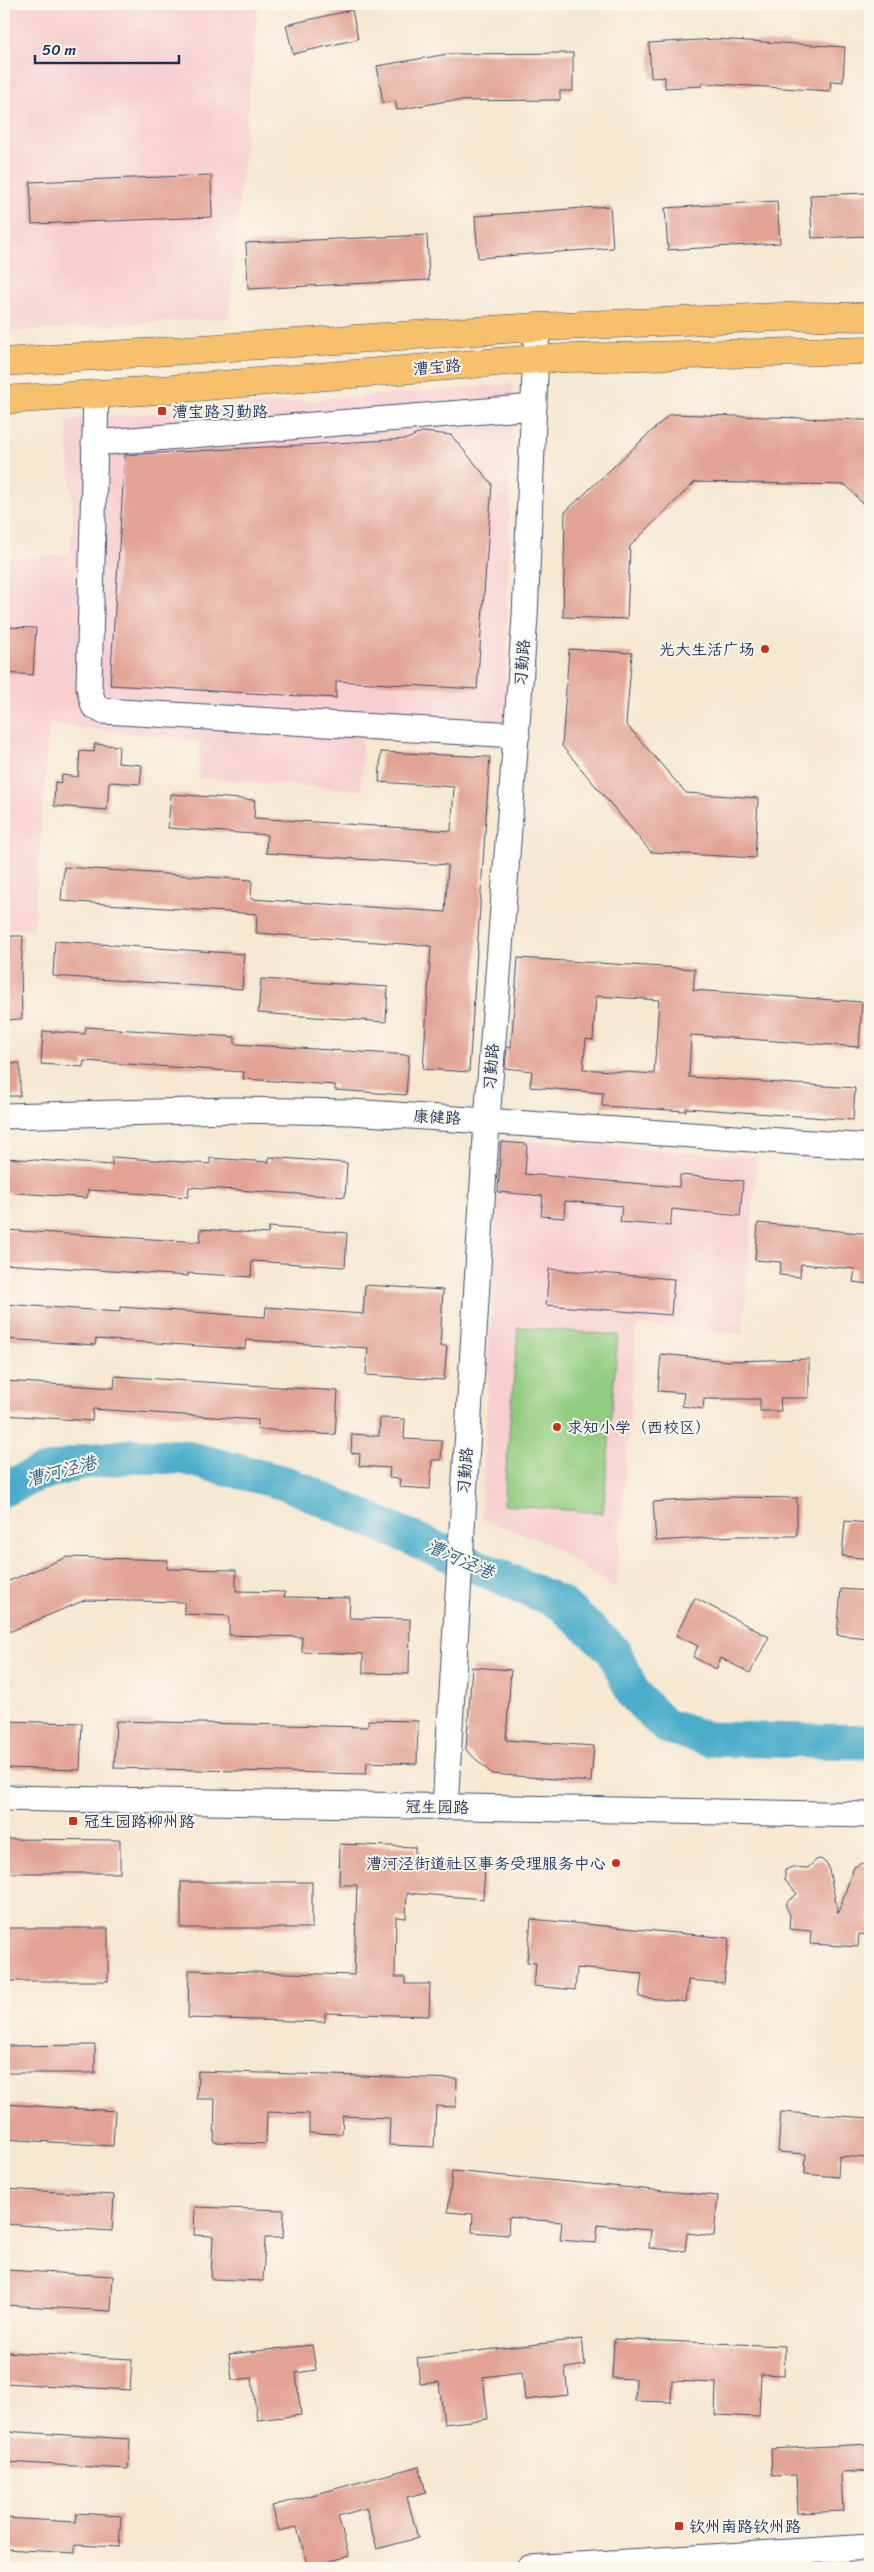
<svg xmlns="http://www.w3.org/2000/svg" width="874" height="2572" font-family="Sriracha,'LXGW WenKai TC',sans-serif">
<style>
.built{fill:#f7cfd1}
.green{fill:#92cc80;stroke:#567e6f}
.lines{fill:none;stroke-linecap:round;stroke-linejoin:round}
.river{stroke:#4badca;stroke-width:35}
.building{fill:#e2a394;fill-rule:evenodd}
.minor-casing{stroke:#3c4b6f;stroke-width:27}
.major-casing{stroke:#3c4b6f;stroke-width:29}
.minor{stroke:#fff;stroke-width:25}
.major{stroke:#f7c06c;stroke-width:28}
.poi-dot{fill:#c8321e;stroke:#fbf7ec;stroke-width:2}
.labels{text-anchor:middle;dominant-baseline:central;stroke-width:4;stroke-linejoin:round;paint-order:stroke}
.street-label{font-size:16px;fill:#1b2f5e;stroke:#fbf7ec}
.poi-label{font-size:16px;fill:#1b2f5e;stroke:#fbf7ec;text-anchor:start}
.water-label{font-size:18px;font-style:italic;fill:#2c5b84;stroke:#fbf7ec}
</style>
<rect width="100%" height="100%" fill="#fbf7ec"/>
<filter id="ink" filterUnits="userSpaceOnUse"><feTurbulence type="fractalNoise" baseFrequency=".02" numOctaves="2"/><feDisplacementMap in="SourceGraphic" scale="10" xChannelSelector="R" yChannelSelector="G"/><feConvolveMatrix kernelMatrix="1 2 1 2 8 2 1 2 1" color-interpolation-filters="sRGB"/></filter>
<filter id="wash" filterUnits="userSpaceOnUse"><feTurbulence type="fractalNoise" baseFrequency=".0096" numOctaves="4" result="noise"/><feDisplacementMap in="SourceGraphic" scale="20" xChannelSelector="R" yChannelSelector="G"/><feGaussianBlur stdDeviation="1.12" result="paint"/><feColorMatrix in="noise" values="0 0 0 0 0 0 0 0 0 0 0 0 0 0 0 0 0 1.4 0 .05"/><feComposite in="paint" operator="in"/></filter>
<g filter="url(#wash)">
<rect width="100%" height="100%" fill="#f6e8d1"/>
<g class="built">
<polygon points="4,4 258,4 229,318 4,332"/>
<polygon points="513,384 504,748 362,739 362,790 198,778 200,742 49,724 34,930 4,929 4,559 70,554 73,522 67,420"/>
<polygon points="500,1139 757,1157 743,1334 637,1325 616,1589 547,1543 481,1519"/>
</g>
<polygon class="green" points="518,1327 618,1335 603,1513 503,1505"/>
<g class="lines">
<polyline class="river" points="4,1489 35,1475 82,1462 132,1456 182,1457 288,1484 560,1603 613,1650 634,1695 665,1726 709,1739 870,1742"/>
</g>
<g id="blocks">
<g class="building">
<polygon points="352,10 358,39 293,54 286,25"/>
<polygon points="716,39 845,47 843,82 831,81 830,91 702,83 702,86 665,88 665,77 651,78 649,43"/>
<polygon points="573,53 573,91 560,91 560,100 447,101 397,110 395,101 383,103 377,66 448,54"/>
<polygon points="211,175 212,217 32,224 30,182"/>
<polygon points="870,193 870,236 812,238 810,195"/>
<polygon points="777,201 780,243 668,250 665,208"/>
<polygon points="610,206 613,248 478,258 475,216"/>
<polygon points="427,235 429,280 248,289 246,243"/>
<polygon points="670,414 866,420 870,424 870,512 846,485 695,482 630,546 627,619 563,617 565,512"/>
<polygon points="422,432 451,435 492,484 477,689 336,681 336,698 110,685 125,455 407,439"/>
<polygon points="4,627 36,628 33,675 4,673"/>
<polygon points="569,649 632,653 626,724 686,793 758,798 755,858 651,852 562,746"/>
<polygon points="95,744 119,746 118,763 142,765 140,784 109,782 107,810 54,806 55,782 61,783 62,775 78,777 80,751 94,752"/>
<polygon points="381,752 490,757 469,1072 423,1069 431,946 256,933 257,914 61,901 64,867 252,880 251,899 445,912 448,865 266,853 267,835 168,828 171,794 255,800 254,818 451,831 454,787 379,782"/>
<polygon points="4,936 23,936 21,968 22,1019 4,1020"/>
<polygon points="55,941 244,954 242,989 53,976"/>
<path d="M 518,958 L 695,969 L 693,990 L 862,1002 L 859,1047 L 691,1035 L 689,1077 L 855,1088 L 853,1120 L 686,1108 L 686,1111 L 602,1106 L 603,1093 L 530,1087 L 532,1071 L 505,1068 L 507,1047 L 511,1047 ZM 596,996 L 659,1000 L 654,1074 L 583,1069 L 586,1039 L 593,1040 Z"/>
<polygon points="261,979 388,987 386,1022 258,1013"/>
<polygon points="86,1027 235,1037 235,1044 409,1055 406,1095 335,1090 335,1085 243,1079 244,1072 84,1061 83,1067 41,1064 43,1031 85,1034"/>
<polygon points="20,1063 20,1096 4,1096 4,1064"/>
<polygon points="501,1142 527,1144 525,1174 679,1187 680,1175 743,1181 740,1216 672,1209 670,1226 620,1222 622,1206 565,1201 564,1218 541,1216 543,1196 498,1192"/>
<polygon points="112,1157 210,1164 210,1158 269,1162 269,1157 347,1163 345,1197 189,1187 188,1197 88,1190 87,1198 4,1192 4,1158 112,1165"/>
<polygon points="758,1223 870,1234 870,1284 853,1282 855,1269 801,1264 800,1277 779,1275 781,1262 755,1260"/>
<polygon points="269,1227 347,1233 345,1267 252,1261 251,1277 188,1273 188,1276 4,1264 4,1230 200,1242 201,1229 268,1234"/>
<polygon points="549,1269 674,1279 671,1315 546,1305"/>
<polygon points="365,1285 443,1290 440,1346 447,1346 444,1380 366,1375 368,1348 246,1340 245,1349 96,1339 95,1345 4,1339 4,1304 120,1312 120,1307 265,1317 266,1307 363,1314"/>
<polygon points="661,1354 728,1361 809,1359 809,1398 780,1398 781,1411 760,1411 760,1399 704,1399 703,1409 682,1406 684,1393 658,1391"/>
<polygon points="115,1376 338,1391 335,1435 257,1429 258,1420 93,1409 92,1421 4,1415 4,1381 114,1388"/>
<polygon points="380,1418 405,1419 404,1439 442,1441 441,1460 432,1460 430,1489 399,1487 400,1479 389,1478 390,1468 359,1466 360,1454 351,1453 352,1434 379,1436"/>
<polygon points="731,1497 797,1498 797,1536 735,1536 656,1541 653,1502"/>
<polygon points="845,1521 870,1523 870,1559 842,1556"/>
<polygon points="67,1557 168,1560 167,1569 236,1570 236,1591 285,1592 284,1597 350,1598 349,1618 410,1619 409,1674 363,1673 363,1654 302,1652 302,1637 229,1635 229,1616 184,1614 184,1602 85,1600 4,1634 4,1583"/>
<polygon points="841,1589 870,1591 870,1638 837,1635"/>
<polygon points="695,1598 769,1637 750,1673 721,1658 716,1669 693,1657 698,1646 676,1635"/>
<polygon points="472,1667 511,1670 506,1740 594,1746 591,1782 492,1774 466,1750"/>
<polygon points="368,1720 418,1721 417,1764 367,1762 366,1774 114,1768 116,1721 368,1727"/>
<polygon points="4,1721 82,1723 80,1770 4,1768"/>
<polygon points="4,1839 120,1840 120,1873 4,1873"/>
<polygon points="340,1844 415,1847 415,1862 485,1867 483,1899 407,1893 406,1918 396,1917 395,1977 405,1977 405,1984 430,1984 429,2016 325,2013 325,2022 188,2018 189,1970 354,1975 357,1885 339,1885"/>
<polygon points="821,1859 828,1865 838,1913 854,1867 862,1863 870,1868 870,1935 859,1934 858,1947 810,1944 811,1931 789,1929 790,1915 786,1907 787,1902 797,1894 785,1880 785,1870 792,1867 808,1868 816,1860"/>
<rect x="181" y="1882" width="131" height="46"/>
<polygon points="531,1919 729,1938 724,1983 688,1980 686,2002 639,1997 642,1974 577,1968 575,1990 534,1986 536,1963 527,1962"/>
<rect x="4" y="1928" width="104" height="53"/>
<polygon points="95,2045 95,2073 6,2073 6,2046"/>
<polygon points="198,2071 457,2079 456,2107 436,2106 434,2147 389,2145 390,2118 343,2116 342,2134 309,2133 309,2114 267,2112 266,2144 214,2142 215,2099 197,2099"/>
<polygon points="4,2104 115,2111 113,2146 4,2139"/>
<polygon points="781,2112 870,2118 870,2145 868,2145 867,2158 839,2156 838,2177 805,2174 806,2154 778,2152"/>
<polygon points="452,2171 718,2196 714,2236 687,2233 685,2251 649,2248 651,2230 626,2228 598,2225 596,2243 560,2240 562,2222 537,2220 509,2217 508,2235 472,2232 473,2214 448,2212"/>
<polygon points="4,2189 114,2195 112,2231 4,2224"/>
<polygon points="195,2207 284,2210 283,2238 265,2238 263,2281 211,2279 213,2236 194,2235"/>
<polygon points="4,2270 113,2276 111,2311 4,2305"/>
<polygon points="582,2339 585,2365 565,2368 568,2395 525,2400 522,2372 483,2377 488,2419 444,2424 439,2382 420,2384 417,2358"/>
<polygon points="614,2339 785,2346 784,2375 761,2374 759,2417 715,2415 716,2383 672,2381 671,2402 635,2401 636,2379 612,2378"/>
<polygon points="312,2345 316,2370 296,2373 301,2415 257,2420 252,2378 232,2380 229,2354"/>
<polygon points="4,2352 132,2359 130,2390 4,2383"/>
<polygon points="4,2431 130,2439 128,2469 4,2462"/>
<polygon points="870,2444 870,2471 841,2473 843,2511 798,2513 796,2475 772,2476 771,2449"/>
<polygon points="419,2466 426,2492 407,2497 418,2538 377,2549 366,2508 338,2516 349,2556 308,2567 297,2527 279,2531 272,2506"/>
<polygon points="77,2513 121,2516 119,2547 75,2545 75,2553 4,2549 4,2518 76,2522"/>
</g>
</g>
</g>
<g filter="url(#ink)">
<use href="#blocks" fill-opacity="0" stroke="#3c4b6f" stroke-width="1"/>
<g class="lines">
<defs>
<g id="minor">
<polyline points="96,394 89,687 94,706 103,711 517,735"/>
<polyline points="94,443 534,407"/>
<polyline points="4,1116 230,1110 351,1112 870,1147"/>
<polyline points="4,1798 870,1815"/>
<polyline points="445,1807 487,1120 525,617 537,327"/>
<polyline points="529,2568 870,2547"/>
</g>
<g id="major">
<polyline points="4,362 537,327 803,316 870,317"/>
<polyline points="4,400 160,390 535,359 870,350"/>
</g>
</defs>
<use href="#minor" class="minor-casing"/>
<use href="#major" class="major-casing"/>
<use href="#minor" class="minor"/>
<use href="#major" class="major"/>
</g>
</g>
<g class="poi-dot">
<rect x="157" y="406" width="10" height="10" rx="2.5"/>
<circle cx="765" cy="649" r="5"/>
<circle cx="557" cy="1427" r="5"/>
<rect x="68" y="1816" width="10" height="10" rx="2.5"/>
<circle cx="616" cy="1863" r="5"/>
<rect x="674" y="2521" width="10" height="10" rx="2.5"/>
</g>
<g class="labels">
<g class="street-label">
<text transform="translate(437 367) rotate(-5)">漕宝路</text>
<text transform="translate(522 663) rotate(-86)">习勤路</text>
<text transform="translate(491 1067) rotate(-86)">习勤路</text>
<text transform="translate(437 1117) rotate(3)">康健路</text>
<text transform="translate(465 1471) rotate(-86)">习勤路</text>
<text transform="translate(437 1807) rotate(1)">冠生园路</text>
</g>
<g class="poi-label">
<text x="172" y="411">漕宝路习勤路</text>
<text x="755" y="649" text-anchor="end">光大生活广场</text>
<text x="567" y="1427">求知小学（西校区）</text>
<text x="83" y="1821">冠生园路柳州路</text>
<text x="606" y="1863" text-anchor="end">漕河泾街道社区事务受理服务中心</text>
<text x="689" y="2526">钦州南路钦州路</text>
</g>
<g class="water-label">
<text transform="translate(61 1471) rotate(-15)">漕河泾港</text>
<text transform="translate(460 1559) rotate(24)">漕河泾港</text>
</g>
</g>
<rect width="874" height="2572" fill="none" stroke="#fbf7ec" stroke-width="20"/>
<path d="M35 55v8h144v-8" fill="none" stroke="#1b2f5e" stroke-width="2.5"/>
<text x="42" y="55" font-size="15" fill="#1b2f5e" stroke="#fbf7ec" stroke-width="4" paint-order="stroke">50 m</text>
</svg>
